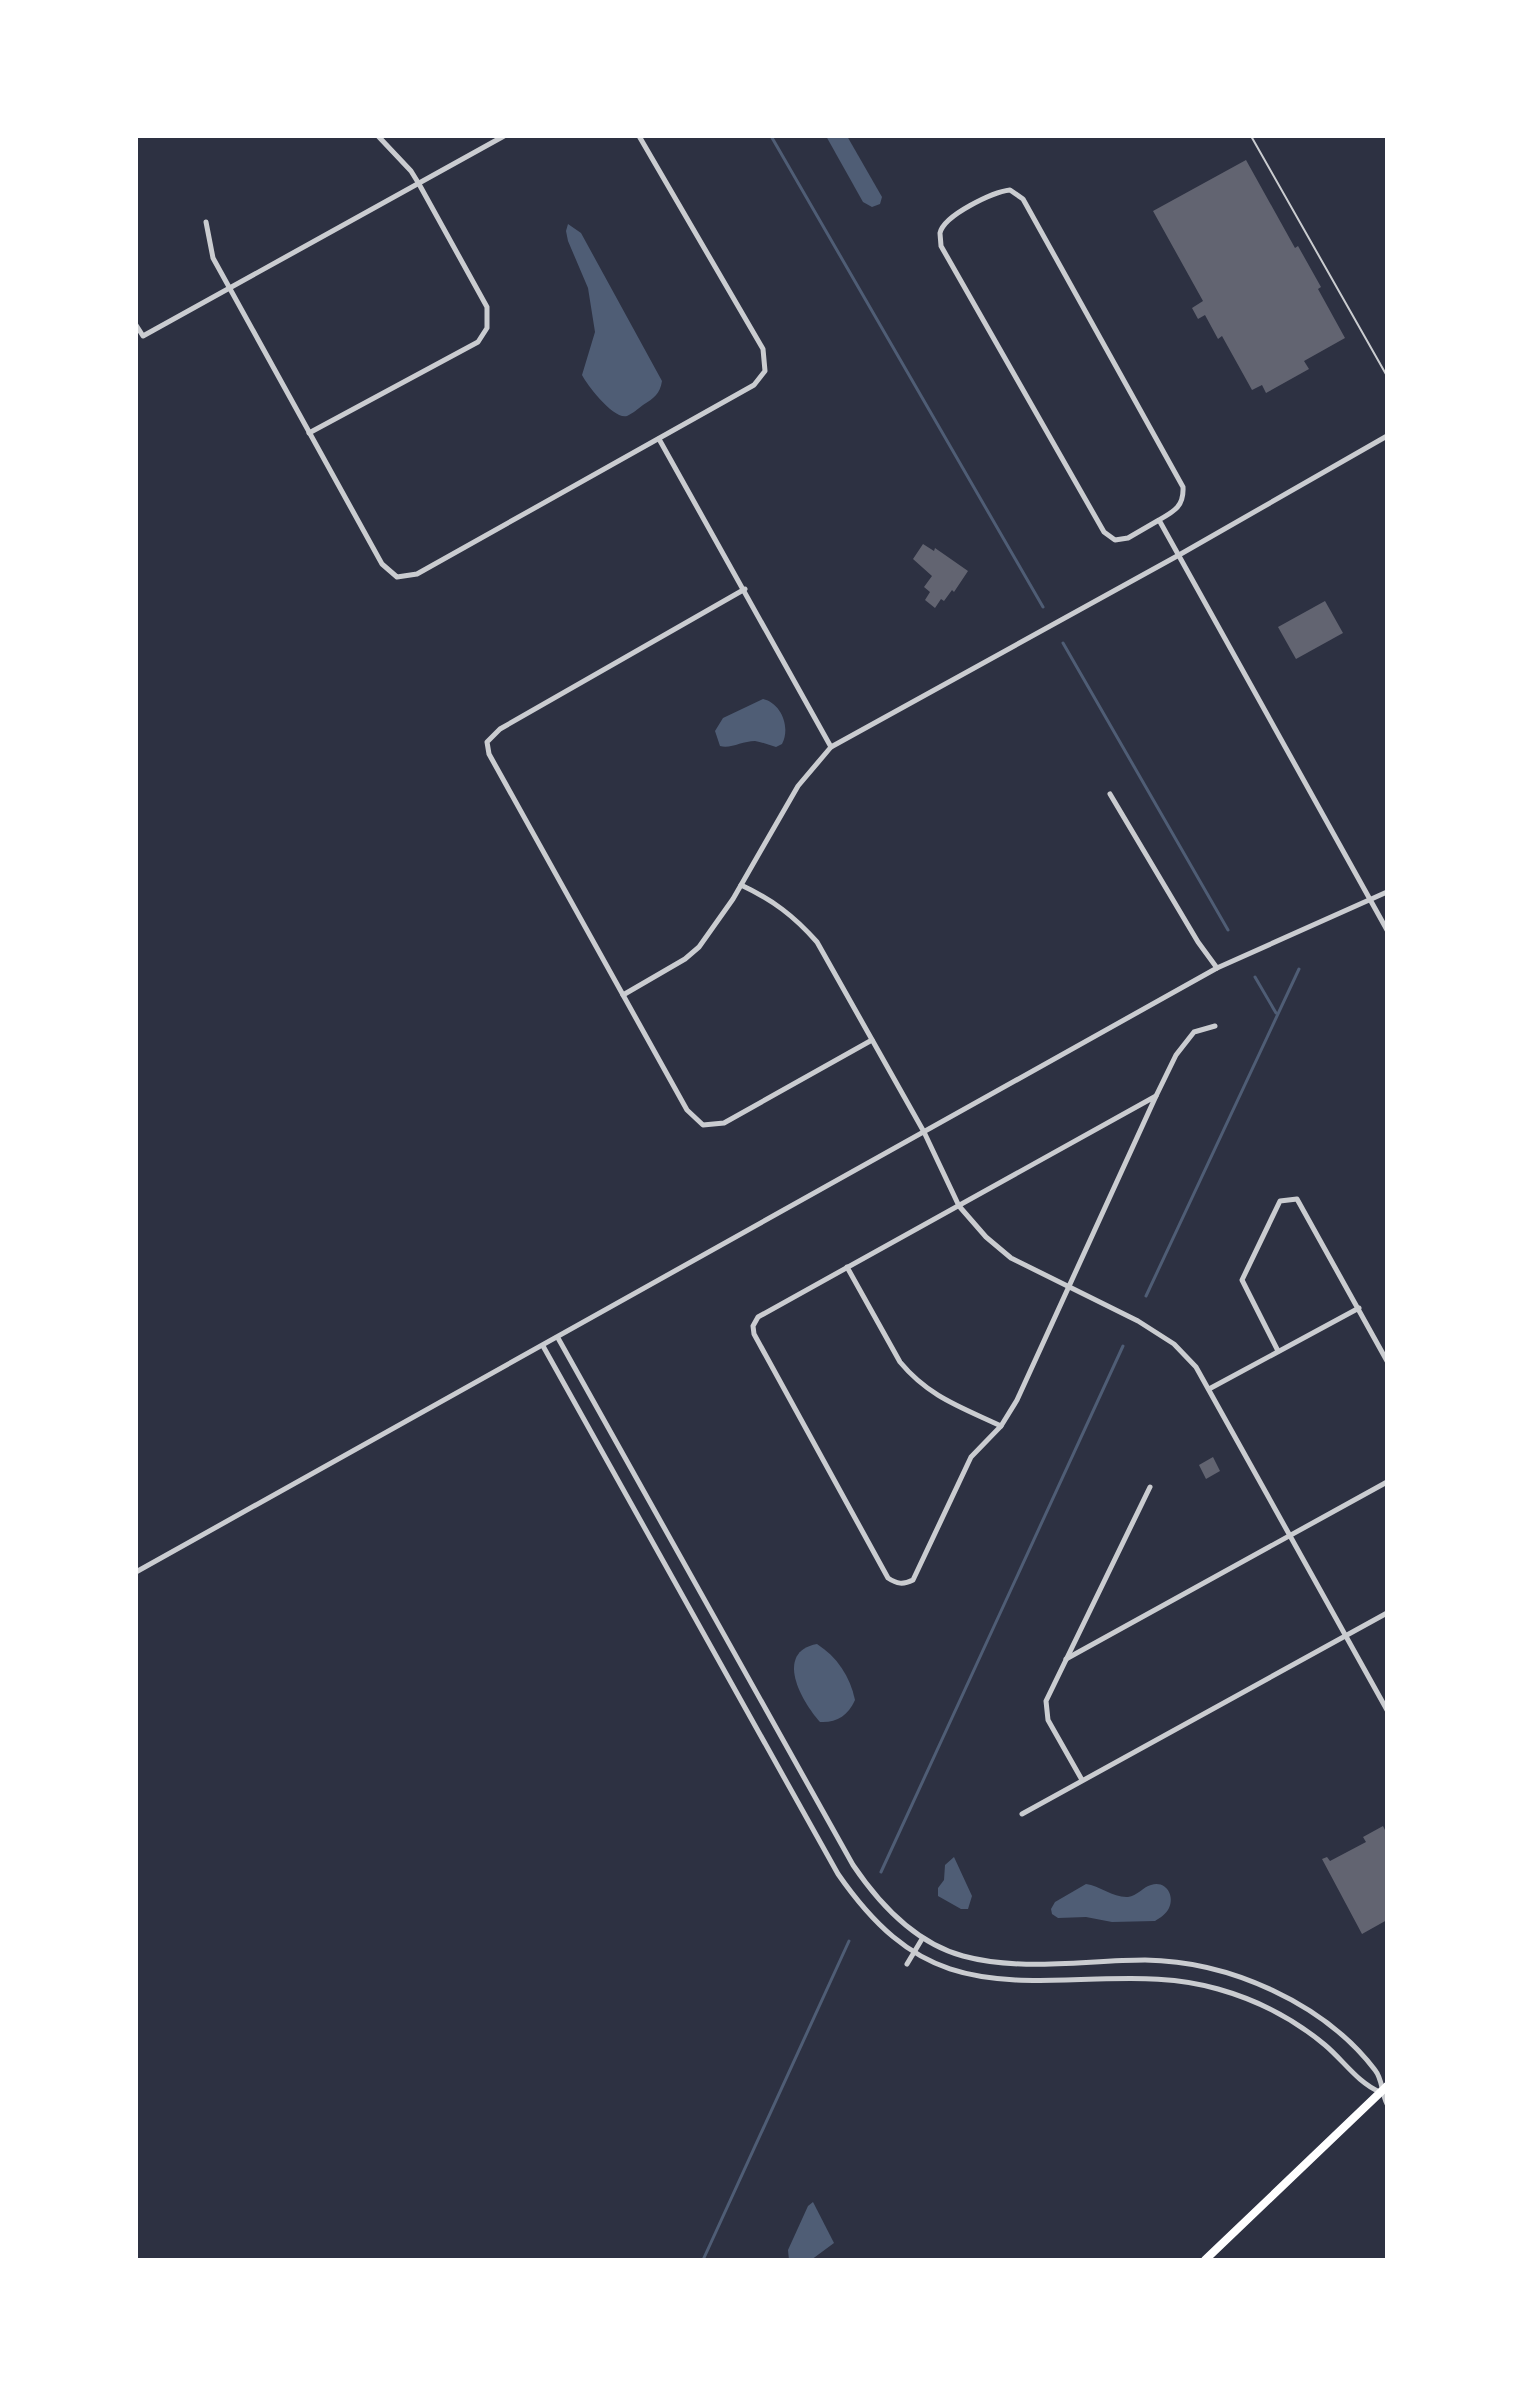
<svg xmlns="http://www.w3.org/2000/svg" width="1523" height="2396" font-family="Karla,sans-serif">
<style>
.water{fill:#4f5d75}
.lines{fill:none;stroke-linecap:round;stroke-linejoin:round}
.stream{stroke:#4f5d75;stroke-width:3}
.building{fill:#626471}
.service{stroke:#caccd0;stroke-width:2}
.minor{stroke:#caccd0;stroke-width:5}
.primary{stroke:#fff;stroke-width:8}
</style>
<rect width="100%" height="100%" fill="#2d3142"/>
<g class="water">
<polygon points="826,136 847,136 882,197 880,204 872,207 863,202"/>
<path d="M 568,224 L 581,233 L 662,381 C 660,394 654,398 643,405 C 639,408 632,414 627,416 C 614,420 587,385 582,375 L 595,332 L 588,288 L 568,241 L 566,231 Z"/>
<path d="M 763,699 C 781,703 791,727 782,744 L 776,747 C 769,745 762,742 755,741 C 742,741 731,749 720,746 L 715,731 L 723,718 Z"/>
<path d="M 817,1644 C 837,1657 850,1676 855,1700 C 848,1716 836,1723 820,1722 C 801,1701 774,1652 817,1644 Z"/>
<polygon points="954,1857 972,1896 968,1909 961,1909 938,1896 938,1888 944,1880 945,1865"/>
<path d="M 1086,1884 C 1100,1886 1114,1898 1128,1897 C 1137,1896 1143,1887 1151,1885 C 1166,1880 1175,1896 1169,1908 C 1166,1914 1160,1918 1155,1921 L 1112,1922 L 1086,1917 L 1058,1918 L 1052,1914 L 1051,1909 L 1055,1902 Z"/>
<polygon points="813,2202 834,2243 811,2260 789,2260 788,2250 808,2206"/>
</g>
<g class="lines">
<g class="stream">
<polyline points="771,136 1043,607"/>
<polyline points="1063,643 1228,930"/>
<polyline points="1255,977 1276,1013"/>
<polyline points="1146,1296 1299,969"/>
<polyline points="881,1872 1123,1346"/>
<polyline points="703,2260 849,1941"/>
</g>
</g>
<g class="building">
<polygon points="1246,160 1295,248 1298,246 1321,287 1318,289 1345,338 1304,361 1309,369 1266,393 1262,385 1252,390 1222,336 1218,339 1205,315 1198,319 1192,308 1203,301 1153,211"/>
<polygon points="923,544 934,551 935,548 968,571 954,592 952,590 944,601 941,599 935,608 925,600 930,592 924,587 932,576 913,559"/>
<polygon points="1325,601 1343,633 1296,659 1278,627"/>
<polygon points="1213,1457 1220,1471 1206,1479 1199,1465"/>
<polygon points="1383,1826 1387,1834 1387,1920 1362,1934 1322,1859 1327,1857 1330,1861 1366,1842 1363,1837"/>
</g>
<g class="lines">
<polyline class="service" points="1251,136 1387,376"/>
<g class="minor">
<polyline points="206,222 213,258 382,564 397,577 417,574 754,385 765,371 763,349 639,136"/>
<polyline points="136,325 143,336 504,136"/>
<polyline points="309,433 478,342 487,328 487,307 419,184 411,171 378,136"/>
<polyline points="659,439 831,747"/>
<path d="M 1159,520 L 1128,538 L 1115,540 L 1104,532 L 941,246 C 941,245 940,234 940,233 C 944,215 993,192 1010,190 L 1023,199 L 1183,487 C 1184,506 1175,511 1159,520 L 1387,930"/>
<polyline points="745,589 500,729 487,742 489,754 687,1110 703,1125 724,1123 872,1040"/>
<polyline points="1110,794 1198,942 1217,968"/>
<path d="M 741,885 C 773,900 794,916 817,942 L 924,1132 L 959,1206 L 986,1237 L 1011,1258 L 1138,1321 L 1174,1344 L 1196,1367 L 1387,1710"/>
<polyline points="623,995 685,959 699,947 733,899 798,786 831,747 1179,555 1387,436"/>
<path d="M 1156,1096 L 1017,1400 L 1001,1426 L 971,1457 L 913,1580 C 903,1585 897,1584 888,1578 L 754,1334 L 753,1326 L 758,1317 Z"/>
<polyline points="1156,1096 1176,1055 1194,1032 1215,1026"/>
<path d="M 847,1267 L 900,1362 C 929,1397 961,1407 1001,1426"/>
<path d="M 558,1338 L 853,1865 C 880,1905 915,1943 963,1956 C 1022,1972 1085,1960 1145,1960 C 1229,1961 1324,2003 1375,2070 C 1383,2080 1381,2092 1387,2104"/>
<path d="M 543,1346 L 838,1874 C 913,1982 975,1984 1097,1979 C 1138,1978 1178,1977 1218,1989 C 1257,2000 1294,2019 1325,2045 C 1343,2060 1358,2083 1380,2092"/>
<polyline points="1278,1351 1242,1280 1280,1201 1297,1199 1387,1361"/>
<polyline points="1209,1389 1359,1308"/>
<polyline points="136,1572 1217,968 1387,892"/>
<polyline points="1066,1659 1387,1482"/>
<polyline points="1082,1780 1048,1720 1046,1701 1150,1487"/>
<polyline points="1022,1814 1387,1613"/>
<polyline points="907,1964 922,1939"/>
</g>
<polyline class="primary" points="1205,2260 1387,2086"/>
</g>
<rect width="1523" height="2396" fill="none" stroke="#ffffff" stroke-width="276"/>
</svg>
